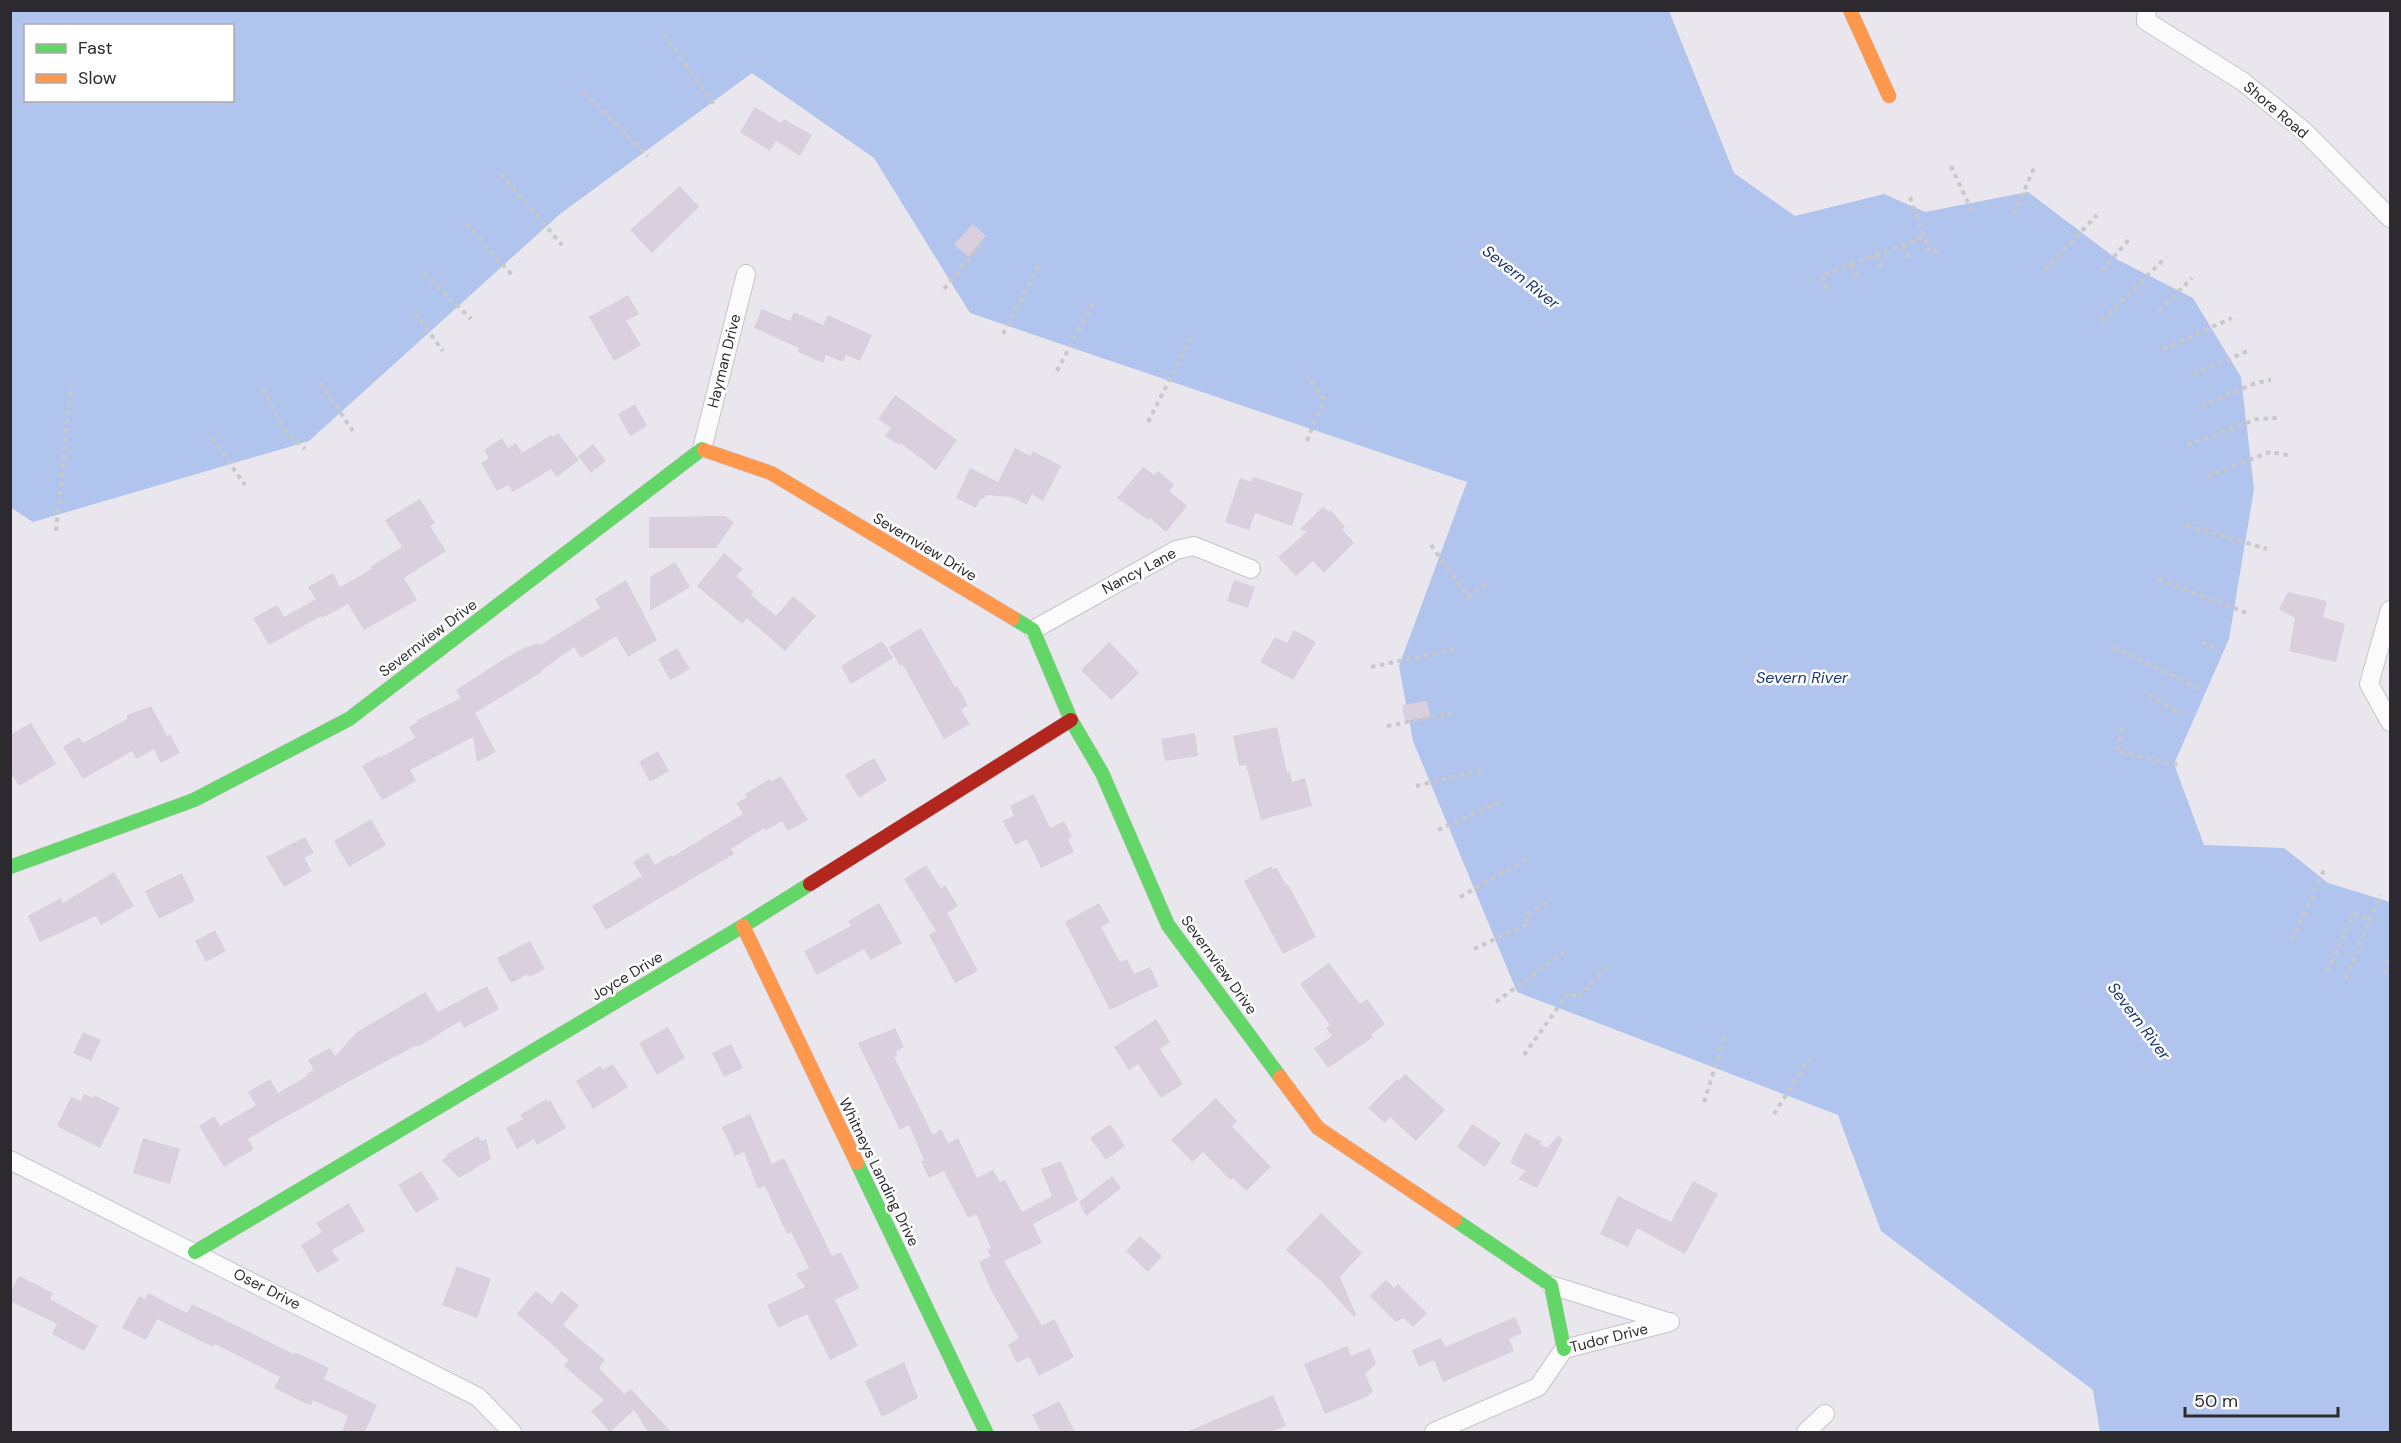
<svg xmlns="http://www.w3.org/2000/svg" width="2401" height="1443" font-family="'DM Sans',sans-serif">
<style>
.water{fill:#b0c4ed;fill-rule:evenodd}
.building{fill:#dad0dd}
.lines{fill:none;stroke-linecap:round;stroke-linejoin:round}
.street-casing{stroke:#c7c4ca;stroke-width:20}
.fast-casing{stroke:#c7c4ca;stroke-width:15}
.slow-casing{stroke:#c7c4ca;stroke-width:15}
.jam-casing{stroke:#c7c4ca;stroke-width:15}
.path{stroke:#c9c8ca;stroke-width:4;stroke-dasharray:4.5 4.5;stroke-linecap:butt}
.street{stroke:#fcfbfc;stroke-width:18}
.fast{stroke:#63d668;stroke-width:14}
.slow{stroke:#ff974d;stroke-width:14}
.jam{stroke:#b3261e;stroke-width:14}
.labels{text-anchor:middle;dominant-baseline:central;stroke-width:5;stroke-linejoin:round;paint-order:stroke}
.street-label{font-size:15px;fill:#2c2a2e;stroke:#fff}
.water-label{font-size:16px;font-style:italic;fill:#173475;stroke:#fff}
</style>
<rect width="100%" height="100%" fill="#e9e6ed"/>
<path class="water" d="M 10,11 L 1669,11 L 1734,173 L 1795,216 L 1884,194 L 1925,212 L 2028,192 L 2118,260 L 2193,298 L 2241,377 L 2254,489 L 2229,639 L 2174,764 L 2204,845 L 2284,848 L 2328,883 L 2390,902 L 2390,1432 L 2100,1432 L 2093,1390 L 1881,1231 L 1838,1115 L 1517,992 L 1413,741 L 1399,666 L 1467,482 L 970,313 L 874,158 L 752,73 L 560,214 L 309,441 L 33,522 L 10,507 ZM 26,26 L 232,26 L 232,100 L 26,100 Z"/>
<g class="building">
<polygon points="755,107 781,123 784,119 812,135 800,156 776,141 770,151 740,132"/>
<polygon points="680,186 699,207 652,253 630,230"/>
<polygon points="973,224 986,236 968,257 954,244"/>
<polygon points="628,295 639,314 626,321 641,345 614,361 589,317"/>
<polygon points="762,309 790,321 794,312 823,325 828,315 872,335 860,361 846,355 843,362 826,355 823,363 798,352 799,348 754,328"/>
<polygon points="895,395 957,440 936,470 900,443 899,445 885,436 891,428 878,419"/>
<polygon points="635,404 647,426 630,436 618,414"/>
<polygon points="558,433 579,460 557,477 551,469 513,492 508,485 497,491 481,463 489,458 484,450 502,438 508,448 516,443 522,453 551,435 553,437"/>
<polygon points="593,444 606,461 591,473 578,456"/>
<polygon points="1015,448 1031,456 1033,451 1061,466 1043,501 1032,494 1027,505 1011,497 986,495 984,499 981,498 976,508 956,498 970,468 998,482"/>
<polygon points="1143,467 1154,475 1158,471 1174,485 1169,491 1187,506 1166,532 1150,518 1148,520 1117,498"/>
<polygon points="1253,477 1303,493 1292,526 1255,513 1249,530 1225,522 1240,478 1251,482"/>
<polygon points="420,499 435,523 430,526 446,551 404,578 417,600 364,630 348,604 322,618 321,616 269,645 253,618 277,605 284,617 316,599 308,587 333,573 340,587 372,569 370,567 402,547 385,520"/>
<polygon points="1323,507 1329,512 1331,510 1345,527 1342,529 1354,543 1324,573 1313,561 1296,576 1278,557 1307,532 1300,529"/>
<polygon points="725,516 734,522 716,548 649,548 649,517"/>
<polygon points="724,553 743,569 736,576 754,592 751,595 776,616 793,596 816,616 785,651 747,618 742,624 697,586"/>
<polygon points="675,562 690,587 650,611 650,577"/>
<polygon points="626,580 657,640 628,657 616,636 581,658 574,647 541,671 542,672 475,713 496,752 477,762 473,737 410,770 416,781 382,800 362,766 379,756 380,758 415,738 409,727 418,722 417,720 461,698 456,690 504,659 526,647 539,643 540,645 600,608 595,599"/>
<polygon points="1234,580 1255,587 1248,608 1227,601"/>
<polygon points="2288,592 2327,601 2323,617 2345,624 2336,662 2289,651 2295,618 2279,609"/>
<polygon points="921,628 955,687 957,686 968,705 961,710 970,724 944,739 903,665 900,666 889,647"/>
<polygon points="1294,630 1316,642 1293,680 1260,662 1275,637 1287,643"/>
<polygon points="882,641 893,658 851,684 841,666"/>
<polygon points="1109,642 1139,673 1111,700 1081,670"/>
<polygon points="677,648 690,669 670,680 658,659"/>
<polygon points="1427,701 1430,717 1405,721 1402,705"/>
<polygon points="151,706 167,736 170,734 180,753 161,763 154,749 136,759 132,751 83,779 63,747 79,737 83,743 127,719 127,715"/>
<polygon points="31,723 56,764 19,786 10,772 10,735"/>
<polygon points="1277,727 1287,772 1290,772 1292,782 1305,778 1312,806 1261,820 1246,765 1239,766 1233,736"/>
<polygon points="1195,733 1198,756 1165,761 1161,739"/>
<polygon points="658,751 669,771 650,782 639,762"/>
<polygon points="874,758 887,780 859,798 845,775"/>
<polygon points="781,776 808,820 788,831 782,821 765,831 764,828 731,849 734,854 606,930 592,906 642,876 633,862 648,853 655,865 671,855 672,857 743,814 736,803 747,797 745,794 770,779 771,782"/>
<polygon points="1034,794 1050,828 1064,821 1072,837 1068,839 1074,852 1041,868 1027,839 1015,845 1003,821 1014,816 1010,806"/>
<polygon points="371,819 386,845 349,867 334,841"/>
<polygon points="305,837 314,853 304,858 312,871 284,887 266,857"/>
<polygon points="926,865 941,888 945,885 958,906 947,913 978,971 955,983 929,935 936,931 904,879"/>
<polygon points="1271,866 1273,869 1277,868 1286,885 1288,884 1316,937 1283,954 1244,881"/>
<polygon points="114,872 134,906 101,925 96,916 40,942 28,916 61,898 63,903"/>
<polygon points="182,873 195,901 159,919 145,891"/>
<polygon points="879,903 902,943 871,960 864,949 817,975 804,951 851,926 848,921"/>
<polygon points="1099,903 1110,922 1101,927 1120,962 1127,959 1134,974 1150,967 1159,986 1110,1010 1065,922"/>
<polygon points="215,930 226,951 206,962 195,941"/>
<polygon points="530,941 545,969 529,977 528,974 511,983 497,958"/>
<polygon points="1329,963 1360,1004 1367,999 1385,1024 1371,1034 1373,1037 1328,1068 1314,1048 1332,1036 1326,1028 1330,1025 1300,984"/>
<polygon points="487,986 499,1009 464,1028 460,1021 418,1047 417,1045 375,1067 273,1124 248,1139 254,1149 224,1167 199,1126 214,1116 220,1126 256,1105 248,1092 270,1079 278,1093 307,1076 306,1074 314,1070 308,1060 330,1048 335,1056 357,1032 425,992 438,1012"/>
<polygon points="1156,1019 1170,1042 1160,1049 1183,1084 1161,1098 1138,1064 1129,1070 1114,1047"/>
<polygon points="668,1027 685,1058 657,1075 639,1043"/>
<polygon points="895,1028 904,1047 898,1050 896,1053 897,1056 894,1057 933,1135 941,1129 948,1143 958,1138 977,1178 993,1170 1000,1182 1005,1180 1022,1212 1052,1196 1041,1169 1061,1161 1078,1200 1033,1224 1042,1243 1004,1261 1042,1326 1054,1319 1074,1357 1039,1376 1029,1357 1017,1363 1008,1345 1019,1338 992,1292 979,1262 991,1256 987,1250 991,1248 976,1214 968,1218 944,1171 929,1178 921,1161 924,1160 909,1125 900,1130 858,1043"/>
<polygon points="83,1032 101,1040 91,1061 73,1053"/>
<polygon points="731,1044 743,1068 724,1077 712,1053"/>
<polygon points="613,1064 628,1087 593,1109 576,1081 600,1066 603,1070"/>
<polygon points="1405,1074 1445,1110 1416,1141 1390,1117 1385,1123 1368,1108 1397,1079 1399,1081"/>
<polygon points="84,1094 93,1098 94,1095 120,1108 100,1148 57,1126 71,1097 81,1101"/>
<polygon points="1216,1098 1237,1121 1232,1126 1271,1167 1246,1191 1233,1178 1230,1180 1203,1152 1192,1162 1171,1140"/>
<polygon points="546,1099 548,1102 550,1100 566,1128 537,1145 534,1139 517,1149 506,1128 523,1119 520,1115"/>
<polygon points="750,1114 772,1164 784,1158 832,1256 841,1252 859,1288 835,1300 858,1346 830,1360 807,1314 778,1328 767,1305 805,1287 796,1274 809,1268 791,1232 787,1234 765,1186 758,1189 744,1152 735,1156 722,1127"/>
<polygon points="1110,1124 1125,1146 1106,1160 1090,1138"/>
<polygon points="1472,1124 1501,1143 1485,1167 1457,1147"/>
<polygon points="1525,1133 1541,1141 1540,1144 1547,1148 1558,1136 1563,1139 1537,1188 1518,1179 1526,1171 1510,1163"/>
<polygon points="478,1136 481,1141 486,1139 491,1159 459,1178 442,1160 447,1157 446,1155"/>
<polygon points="143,1138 180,1149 170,1184 133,1173"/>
<polygon points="421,1171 439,1199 416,1213 398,1185"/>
<polygon points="1112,1176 1121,1188 1086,1216 1079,1202"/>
<polygon points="1693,1181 1718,1194 1685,1254 1637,1228 1628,1247 1600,1234 1618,1196 1671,1222"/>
<polygon points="349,1203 365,1231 332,1250 339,1260 317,1273 301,1245 322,1232 316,1223"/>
<polygon points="1321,1213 1362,1253 1340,1277 1356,1315 1354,1317 1323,1283 1286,1250"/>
<polygon points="1140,1236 1162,1256 1148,1272 1126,1251"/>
<polygon points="457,1266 491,1279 477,1318 442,1305"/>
<polygon points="19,1276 53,1293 50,1299 98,1326 84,1351 52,1334 57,1324 10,1301 10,1293"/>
<polygon points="1386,1280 1394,1288 1398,1284 1427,1313 1413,1327 1403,1318 1396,1322 1370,1296"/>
<polygon points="536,1291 552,1304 561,1291 579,1305 563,1325 605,1360 599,1368 624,1394 631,1389 671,1432 648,1432 634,1410 610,1432 591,1411 604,1400 564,1366 569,1360 560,1353 561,1352 517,1314"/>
<polygon points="148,1293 187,1313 192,1304 294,1354 295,1352 329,1368 324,1379 377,1405 365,1432 342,1432 348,1416 313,1400 311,1406 274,1388 280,1377 215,1344 213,1347 157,1319 146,1340 122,1328 139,1296 145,1299"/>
<polygon points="1515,1317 1522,1333 1509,1339 1514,1351 1443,1382 1434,1360 1419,1367 1412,1350 1441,1338 1445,1347"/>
<polygon points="1347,1346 1351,1356 1370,1348 1376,1363 1365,1374 1373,1392 1368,1394 1369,1396 1325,1414 1304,1364"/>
<polygon points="904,1362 918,1398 882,1417 865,1381"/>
<polygon points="1273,1395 1286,1426 1270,1432 1186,1432"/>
<polygon points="1059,1401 1075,1432 1041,1432 1032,1415"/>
</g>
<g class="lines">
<defs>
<g id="street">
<polyline points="2147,10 2146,21 2242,81 2304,131 2390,218"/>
<polyline points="702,449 746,274"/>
<polyline points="2390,610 2369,684 2390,722"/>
<polyline points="1033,630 1176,550 1194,546 1251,569"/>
<polyline points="10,1160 478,1397 512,1432"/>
<polyline points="1551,1285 1668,1322"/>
<polyline points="1434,1432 1538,1387 1564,1349 1670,1322"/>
<polyline points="1806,1432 1825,1414"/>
</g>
<g id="fast">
<polyline points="1013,618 1033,630 1071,720 1102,773 1168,925 1280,1077"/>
<polyline points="10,867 194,800 349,719 702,449 704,450"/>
<polyline points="857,1163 986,1432"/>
<polyline points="1455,1220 1551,1285 1564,1349"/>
<polyline points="195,1252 743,926 810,884"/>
</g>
<g id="slow">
<polyline points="1850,10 1889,96"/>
<polyline points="704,450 771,473 1013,618"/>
<polyline points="743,926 857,1163"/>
<polyline points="1280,1077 1318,1128 1455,1220"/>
</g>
<polyline id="jam" points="810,884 1071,720"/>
</defs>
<use href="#street" class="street-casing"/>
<use href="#fast" class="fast-casing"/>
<use href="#slow" class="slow-casing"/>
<use href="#jam" class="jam-casing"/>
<g class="path">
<polyline points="664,34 715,106"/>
<polyline points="583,92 648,156"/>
<polyline points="1951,166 1972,211"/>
<polyline points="501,174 562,245"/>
<polyline points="1910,197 1930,253 1938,251"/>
<polyline points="2014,214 2034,168"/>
<polyline points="466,224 512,275"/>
<polyline points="1903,245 1909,257"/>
<polyline points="1876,255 1882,267"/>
<polyline points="1851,264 1857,278"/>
<polyline points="2045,270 2097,215"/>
<polyline points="2102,271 2131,237"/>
<polyline points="424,273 471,319"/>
<polyline points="944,289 984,241"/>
<polyline points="1827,289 1822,275 1924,237"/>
<polyline points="2159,311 2192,278"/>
<polyline points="415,313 443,351"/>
<polyline points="2102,321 2166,257"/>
<polyline points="1003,334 1041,261"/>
<polyline points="2163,349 2232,318"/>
<polyline points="1057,371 1095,299"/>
<polyline points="2193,374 2250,350"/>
<polyline points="320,383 353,431"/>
<polyline points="263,389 283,429 305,449"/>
<polyline points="2201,406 2256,383 2271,380"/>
<polyline points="1148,422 1192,336"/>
<polyline points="212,438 245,485"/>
<polyline points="1307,441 1324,399 1307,376"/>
<polyline points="2187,445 2257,419 2278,418"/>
<polyline points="2207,476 2270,452 2292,456"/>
<polyline points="2186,525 2267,549"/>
<polyline points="56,531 71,386"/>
<polyline points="1431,545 1468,597 1487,584"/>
<polyline points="2158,579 2247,613"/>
<polyline points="2202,642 2219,650"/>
<polyline points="2114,647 2199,688"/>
<polyline points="1371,667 1460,648"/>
<polyline points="2149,695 2183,714"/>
<polyline points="1387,726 1452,713"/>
<polyline points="2122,728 2117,751 2182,766"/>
<polyline points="1416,786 1481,770"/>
<polyline points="1438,830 1502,801"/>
<polyline points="1460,897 1528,858"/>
<polyline points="2292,940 2324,870"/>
<polyline points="1474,949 1529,923 1525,916 1547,903"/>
<polyline points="2327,971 2354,914 2370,919"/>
<polyline points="2385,973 2390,960"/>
<polyline points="2346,979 2380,895"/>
<polyline points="1496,1002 1564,952"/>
<polyline points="1524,1055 1569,992 1578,998 1607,967"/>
<polyline points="1704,1102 1725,1036"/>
<polyline points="1774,1114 1809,1059"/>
</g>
<use href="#street" class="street"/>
<use href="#fast" class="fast"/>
<use href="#slow" class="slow"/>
<use href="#jam" class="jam"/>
</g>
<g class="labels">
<g class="street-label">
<text transform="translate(2276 110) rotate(40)">Shore Road</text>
<text transform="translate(724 361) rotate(-76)">Hayman Drive</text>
<text transform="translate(925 547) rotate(31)">Severnview Drive</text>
<text transform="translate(1139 571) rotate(-28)">Nancy Lane</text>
<text transform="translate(428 638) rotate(-37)">Severnview Drive</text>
<text transform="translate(1219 965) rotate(54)">Severnview Drive</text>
<text transform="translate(627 976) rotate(-31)">Joyce Drive</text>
<text transform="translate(879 1172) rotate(64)">Whitneys Landing Drive</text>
<text transform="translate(267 1289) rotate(27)">Oser Drive</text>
<text transform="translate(1609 1338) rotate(-14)">Tudor Drive</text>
</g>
<g class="water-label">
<text transform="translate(1521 277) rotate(38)">Severn River</text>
<text x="1802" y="677">Severn River</text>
<text transform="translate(2139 1021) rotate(53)">Severn River</text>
</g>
</g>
<rect width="2401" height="1443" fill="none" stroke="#2c2a2e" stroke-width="24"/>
<rect x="24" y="24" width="210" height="78" fill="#ffffff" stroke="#abaaab" stroke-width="1.5"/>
<rect x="36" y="44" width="30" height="9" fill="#63d668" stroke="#abaaab" stroke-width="1.5"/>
<text x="78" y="54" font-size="18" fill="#2c2a2e">Fast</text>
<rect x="36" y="74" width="30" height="9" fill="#ff974d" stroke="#abaaab" stroke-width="1.5"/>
<text x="78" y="84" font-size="18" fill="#2c2a2e">Slow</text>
<path d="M2185 1407v9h153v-9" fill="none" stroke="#2c2a2e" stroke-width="3"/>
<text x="2194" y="1407" font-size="18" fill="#2c2a2e" stroke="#ffffff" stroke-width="4.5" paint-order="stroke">50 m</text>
</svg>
